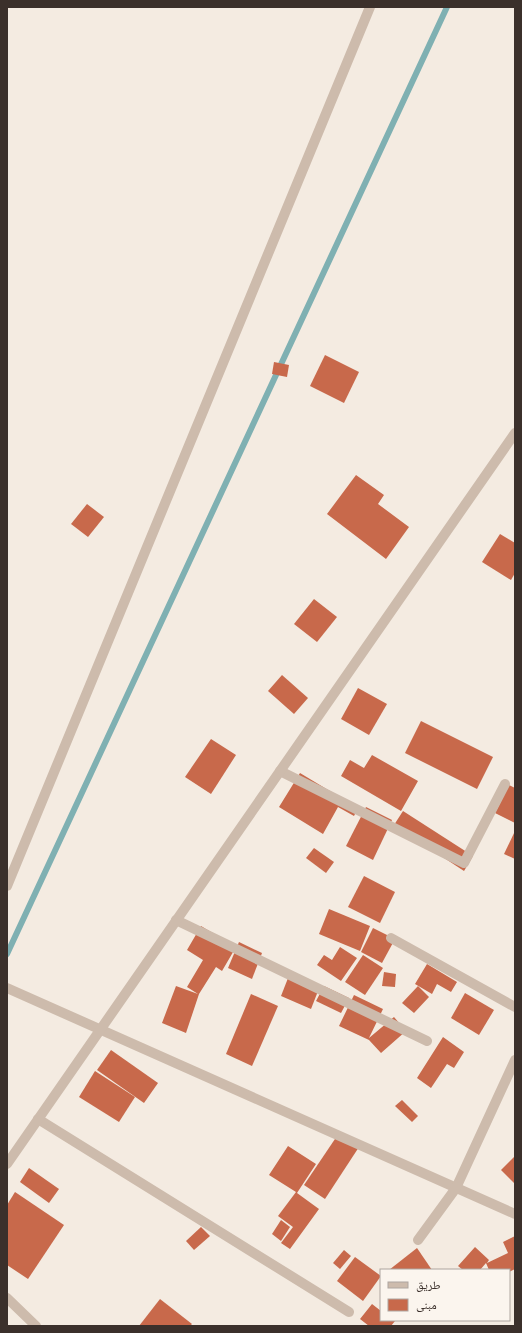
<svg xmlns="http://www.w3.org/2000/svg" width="522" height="1333" font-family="Ubuntu,'Noto Naskh Arabic',sans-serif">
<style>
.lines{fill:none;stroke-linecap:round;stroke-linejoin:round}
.stream{stroke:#7fb0b2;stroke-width:6}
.building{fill:#c8694b}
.minor{stroke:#cdbbac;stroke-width:10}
</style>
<rect width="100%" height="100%" fill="#f4ebe1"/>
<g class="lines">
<polyline class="stream" points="7,954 447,7"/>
</g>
<g class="building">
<polygon points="325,355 359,372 344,403 310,386"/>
<polygon points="274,362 289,365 287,377 272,374"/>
<polygon points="356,475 384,495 378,504 409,527 386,559 327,514"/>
<polygon points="87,504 104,517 88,537 71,524"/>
<polygon points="500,534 515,543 515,573 511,580 482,562"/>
<polygon points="314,599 337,617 317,642 294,624"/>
<polygon points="282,675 308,698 294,714 268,691"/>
<polygon points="358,688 387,704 369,735 341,719"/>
<polygon points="421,721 493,757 477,789 405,753"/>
<polygon points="211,739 236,755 211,794 185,777"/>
<polygon points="372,755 418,781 401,811 341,776 350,760 364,768"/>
<polygon points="300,773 358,808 354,816 338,807 323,834 279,807"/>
<polygon points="509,785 515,788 515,823 495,813"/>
<polygon points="366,807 392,820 373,860 346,846"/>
<polygon points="403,811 473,856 464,871 394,825"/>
<polygon points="515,831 515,859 504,854"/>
<polygon points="314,848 334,862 326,873 306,858"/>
<polygon points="364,876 395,892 380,923 348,907"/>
<polygon points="329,909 370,926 360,951 319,934"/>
<polygon points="201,926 236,947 222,971 216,967 199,994 186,1033 162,1023 176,986 198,994 187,987 203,960 187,950"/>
<polygon points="373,928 395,939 382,963 361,952"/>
<polygon points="239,942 262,953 252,979 228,968"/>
<polygon points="340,947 357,958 341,981 317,965 324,955 332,960"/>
<polygon points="363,955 383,968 365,995 345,982"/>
<polygon points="427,964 457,982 451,992 437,984 432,994 415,984"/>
<polygon points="384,972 396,974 395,987 382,986"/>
<polygon points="290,973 320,986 311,1009 281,996"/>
<polygon points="324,986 349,998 341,1013 316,1001"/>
<polygon points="418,986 429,997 414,1013 402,1003"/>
<polygon points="465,993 494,1010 479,1035 451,1018"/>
<polygon points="251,994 278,1006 252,1066 226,1054"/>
<polygon points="354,995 383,1009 369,1038 394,1017 406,1031 381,1053 369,1040 339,1026"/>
<polygon points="443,1037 464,1052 454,1068 447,1064 431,1088 417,1078"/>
<polygon points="111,1050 158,1083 144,1103 97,1070"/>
<polygon points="95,1071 135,1097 119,1122 79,1097"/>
<polygon points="402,1100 418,1116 412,1122 395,1106"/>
<polygon points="339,1133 359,1147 325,1199 304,1185"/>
<polygon points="288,1146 316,1164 297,1193 319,1209 290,1249 281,1243 293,1227 278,1216 296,1192 269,1175"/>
<polygon points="515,1156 515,1184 501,1170"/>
<polygon points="29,1168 59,1189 49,1203 20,1182"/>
<polygon points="15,1192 64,1225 28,1279 7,1265 7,1205"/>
<polygon points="281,1220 290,1227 281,1241 272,1234"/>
<polygon points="201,1227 210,1236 194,1250 186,1241"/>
<polygon points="515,1236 515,1269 509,1272 509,1270 489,1270 486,1263 480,1270 463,1270 458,1266 475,1247 489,1260 487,1263 508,1253 503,1242"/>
<polygon points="417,1248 432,1270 389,1270"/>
<polygon points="344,1250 351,1256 340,1269 333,1263"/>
<polygon points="355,1257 381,1276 363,1301 337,1281"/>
<polygon points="160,1299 192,1324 190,1326 139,1326"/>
<polygon points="372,1304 381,1311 381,1320 395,1321 391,1326 369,1326 360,1319"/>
</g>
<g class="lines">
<g class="minor">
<polyline points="280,771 464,863 505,784"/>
<polyline points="7,886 370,7"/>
<polyline points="176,920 427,1041"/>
<polyline points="391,938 515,1007"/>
<polyline points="7,988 515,1214"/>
<polyline points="38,1119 349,1312"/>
<polyline points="7,1164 515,433"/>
<polyline points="418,1240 456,1188 515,1060"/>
<polyline points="7,1298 36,1326"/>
</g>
</g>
<rect width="522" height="1333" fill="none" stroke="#3b302b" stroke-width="16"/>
<rect x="380" y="1269" width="130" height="52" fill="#fbf5ee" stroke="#aea6a0"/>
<rect x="388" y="1282" width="20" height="6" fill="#cdbbac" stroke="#aea6a0"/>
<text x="416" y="1289" font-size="12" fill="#3b302b">طريق</text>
<rect x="388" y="1299" width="20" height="12" fill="#c8694b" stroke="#aea6a0"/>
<text x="416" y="1309" font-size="12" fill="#3b302b">مبنى</text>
</svg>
